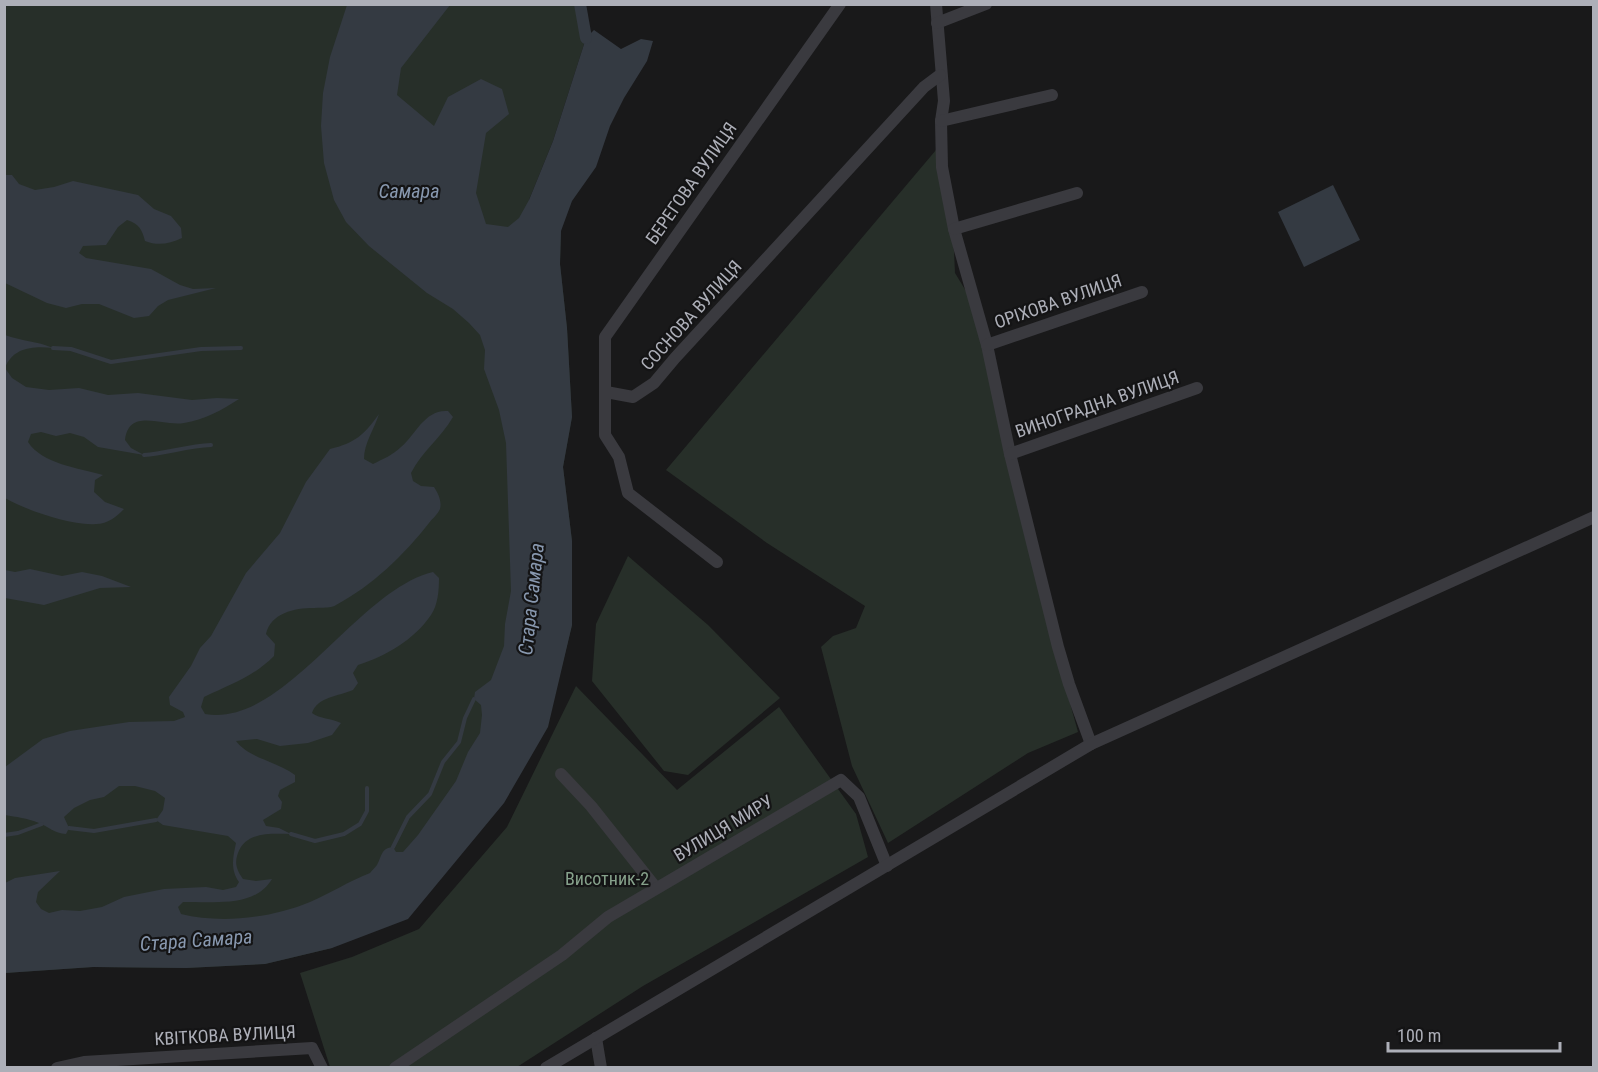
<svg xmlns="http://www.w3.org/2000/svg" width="1598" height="1072" font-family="'Roboto Condensed',sans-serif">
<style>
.green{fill:#272f29}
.water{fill:#343a42}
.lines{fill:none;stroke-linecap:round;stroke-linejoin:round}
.stream{stroke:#343a42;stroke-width:4}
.canal{stroke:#343a42;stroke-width:12}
.minor{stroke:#3a3a3f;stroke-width:12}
.labels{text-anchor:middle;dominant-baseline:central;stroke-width:4.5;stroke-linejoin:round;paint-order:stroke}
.street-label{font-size:18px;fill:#adafb8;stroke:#141415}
.park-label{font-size:18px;fill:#86a18b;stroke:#141415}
.water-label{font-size:20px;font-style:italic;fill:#8898af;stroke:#141415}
</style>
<rect width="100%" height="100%" fill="#19191a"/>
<g class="green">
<polygon points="4,5 580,5 586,38 553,141 529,200 561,231 560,264 567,328 572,417 563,467 572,541 572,625 547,727 332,948 265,964 186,968 93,967 5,973"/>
<polygon points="936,150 954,251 955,273 969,296 991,377 1047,620 1078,732 1028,753 888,843 852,766 821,647 833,636 856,628 865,606 767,543 666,470"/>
<polygon points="628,556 708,625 780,698 688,775 664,771 592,681 596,624"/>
<polygon points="576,686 677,790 779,707 856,814 868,857 643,986 517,1067 330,1067 300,973 352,957 419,929 507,827"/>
</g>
<g class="water">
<path d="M 347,5 L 450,5 L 401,68 L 397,95 L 434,126 L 448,97 L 481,79 L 502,89 L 509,114 L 486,133 L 476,193 L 486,224 L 508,227 L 519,218 L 529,200 L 553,141 L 586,38 L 594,30 L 621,49 L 641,39 L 653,41 L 647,61 L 624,98 L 610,126 L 596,167 L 572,201 L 561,231 L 560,264 L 567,328 L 572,417 L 563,467 L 572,541 L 572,625 L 548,727 L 504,803 L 408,919 L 332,948 L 265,964 L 186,968 L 93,967 L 5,973 L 5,883 L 15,878 L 60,871 L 38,892 L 36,902 L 41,909 L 49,913 L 62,910 L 80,911 L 102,907 L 124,897 L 164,889 L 206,887 L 223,890 L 236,887 L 239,882 C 230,869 233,857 236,843 L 228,836 L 163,825 L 156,820 L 163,810 L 165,798 L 155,791 L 135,786 L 119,786 L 104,797 L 90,800 L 74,808 L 64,817 L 69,828 L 66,834 C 54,833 49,827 39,823 C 27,818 16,817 5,815 L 5,767 L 43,739 L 70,731 L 129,722 L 174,721 L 185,717 L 183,712 L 170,705 L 169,697 L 191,666 L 200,648 L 211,636 L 246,573 L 280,533 L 306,482 L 330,449 C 355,443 364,435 379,414 C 374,430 364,443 364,459 L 373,464 C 383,459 393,455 401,447 C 416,434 425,409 448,411 L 453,417 C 441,438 422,451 411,473 L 413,481 L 421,486 L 434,487 C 438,493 442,501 440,509 C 438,514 432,519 429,523 C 404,555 372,586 336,605 C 330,609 321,607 314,608 C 294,608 271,613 266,634 L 275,644 L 274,656 C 253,677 231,684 204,697 L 201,707 L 205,714 C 284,728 357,590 433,572 L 439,578 C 439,590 438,605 431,615 C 414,640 386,656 358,665 L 353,673 L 358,683 L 353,690 C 339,696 317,697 312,713 C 320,719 331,718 341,723 L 332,735 L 308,743 L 280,746 L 257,739 L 236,741 C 250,759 276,761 295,775 L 295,782 L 280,790 L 278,796 L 282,802 L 281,809 L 263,820 L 266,826 L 279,828 L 291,834 C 271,834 246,831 238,853 C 234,864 237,870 243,879 L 256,881 L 272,879 C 254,909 212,901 183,902 L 178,907 L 181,914 C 221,924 272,918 310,902 C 331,893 349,881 370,873 C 372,870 375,868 377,865 C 382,856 381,848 393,847 L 396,852 L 403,852 L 418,835 L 456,781 L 468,752 L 480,733 L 482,715 L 481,705 L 474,699 L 475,692 L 491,680 L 504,646 L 505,624 L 511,591 L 506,443 L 499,410 L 484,369 L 485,350 L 480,335 L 469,323 L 453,309 L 427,293 L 369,246 L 346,222 L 334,200 L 324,163 L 321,126 L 323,93 L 330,57 Z"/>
<path d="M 4,175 L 12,175 L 19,184 L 35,190 L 54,187 L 73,181 L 138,195 L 154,209 L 171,216 L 181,228 L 182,238 C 169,244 158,246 145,241 C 142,229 139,224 127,220 L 118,227 L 106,245 L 83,246 L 79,253 L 86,258 L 151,269 L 180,285 L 193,289 L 216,288 L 168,300 L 158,306 L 149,316 L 134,318 L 99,304 L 82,304 L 66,308 L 47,303 L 5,283 Z"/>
<polygon points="1333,185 1360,240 1304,267 1278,212"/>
<path d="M 5,335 C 21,341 37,341 53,348 C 34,346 13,347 5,368 L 12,378 L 26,387 L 49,390 L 79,388 L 108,395 L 138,393 L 192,400 L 217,398 L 239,399 C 222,410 204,420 184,423 C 163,427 129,407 125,440 L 131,448 L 144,455 L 98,447 L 84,437 L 70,433 L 56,436 L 41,432 L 31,434 L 28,442 C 42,464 79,468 103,475 L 95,480 L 94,492 L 105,502 L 124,509 C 116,517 108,524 96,524 C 71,526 26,510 5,498 Z"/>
<polygon points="30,569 62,576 82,572 102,576 131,587 100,588 44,605 5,598 5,570 15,572"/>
</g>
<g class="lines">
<g class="stream">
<polyline points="53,348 71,349 111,362 201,349 241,348"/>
<path d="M 144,455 C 167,453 188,446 211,445"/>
<polyline points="69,828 94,831 156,820"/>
<polyline points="291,834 315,841 344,834 360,824 367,811 367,788"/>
<polyline points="4,835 18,833 42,824"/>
<polyline points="393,847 408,817 430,794 443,762 459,742 465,718 474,699"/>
</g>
<polyline class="canal" points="580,4 586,38"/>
<g class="minor">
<polyline points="936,4 944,101 941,121 942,167 954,229 987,345 1010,454 1058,647 1069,684 1091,744"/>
<polyline points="937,23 986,4"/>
<polyline points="941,121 1052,95"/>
<polyline points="954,229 1077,193"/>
<polyline points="987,345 1142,292"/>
<polyline points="606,392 633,397 654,383 675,358 924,87 940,75"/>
<polyline points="1010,454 1197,388"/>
<polyline points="717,562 628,493 619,457 605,435 605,337 840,4"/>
<polyline points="561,774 591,806 656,888"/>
<polyline points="596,1038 601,1068"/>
<polyline points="57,1068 84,1062 312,1048 322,1068"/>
<polyline points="395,1068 562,955 608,917 841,780 859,797 887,866"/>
<polyline points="546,1068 1091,744 1594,517"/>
</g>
</g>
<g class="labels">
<g class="street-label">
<text transform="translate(691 183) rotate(-55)">БЕРЕГОВА ВУЛИЦЯ</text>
<text transform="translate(1058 301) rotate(-19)">ОРІХОВА ВУЛИЦЯ</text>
<text transform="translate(691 315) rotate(-48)">СОСНОВА ВУЛИЦЯ</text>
<text transform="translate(1097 404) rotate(-19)">ВИНОГРАДНА ВУЛИЦЯ</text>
<text transform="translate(723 828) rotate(-31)">ВУЛИЦЯ МИРУ</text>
<text transform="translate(225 1035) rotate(-3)">КВІТКОВА ВУЛИЦЯ</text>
</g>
<g class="park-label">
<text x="607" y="878">Висотник-2</text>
</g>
<g class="water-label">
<text x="409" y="191">Самара</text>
<text transform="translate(531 599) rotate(-84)">Стара Самара</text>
<text transform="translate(196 940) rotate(-4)">Стара Самара</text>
</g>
</g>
<rect width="1598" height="1072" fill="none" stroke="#adafb8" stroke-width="12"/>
<path d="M1388 1042v9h172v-9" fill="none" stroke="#adafb8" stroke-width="3"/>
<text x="1397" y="1042" font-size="18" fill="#adafb8" stroke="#141415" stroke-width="4.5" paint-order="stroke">100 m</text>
</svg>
